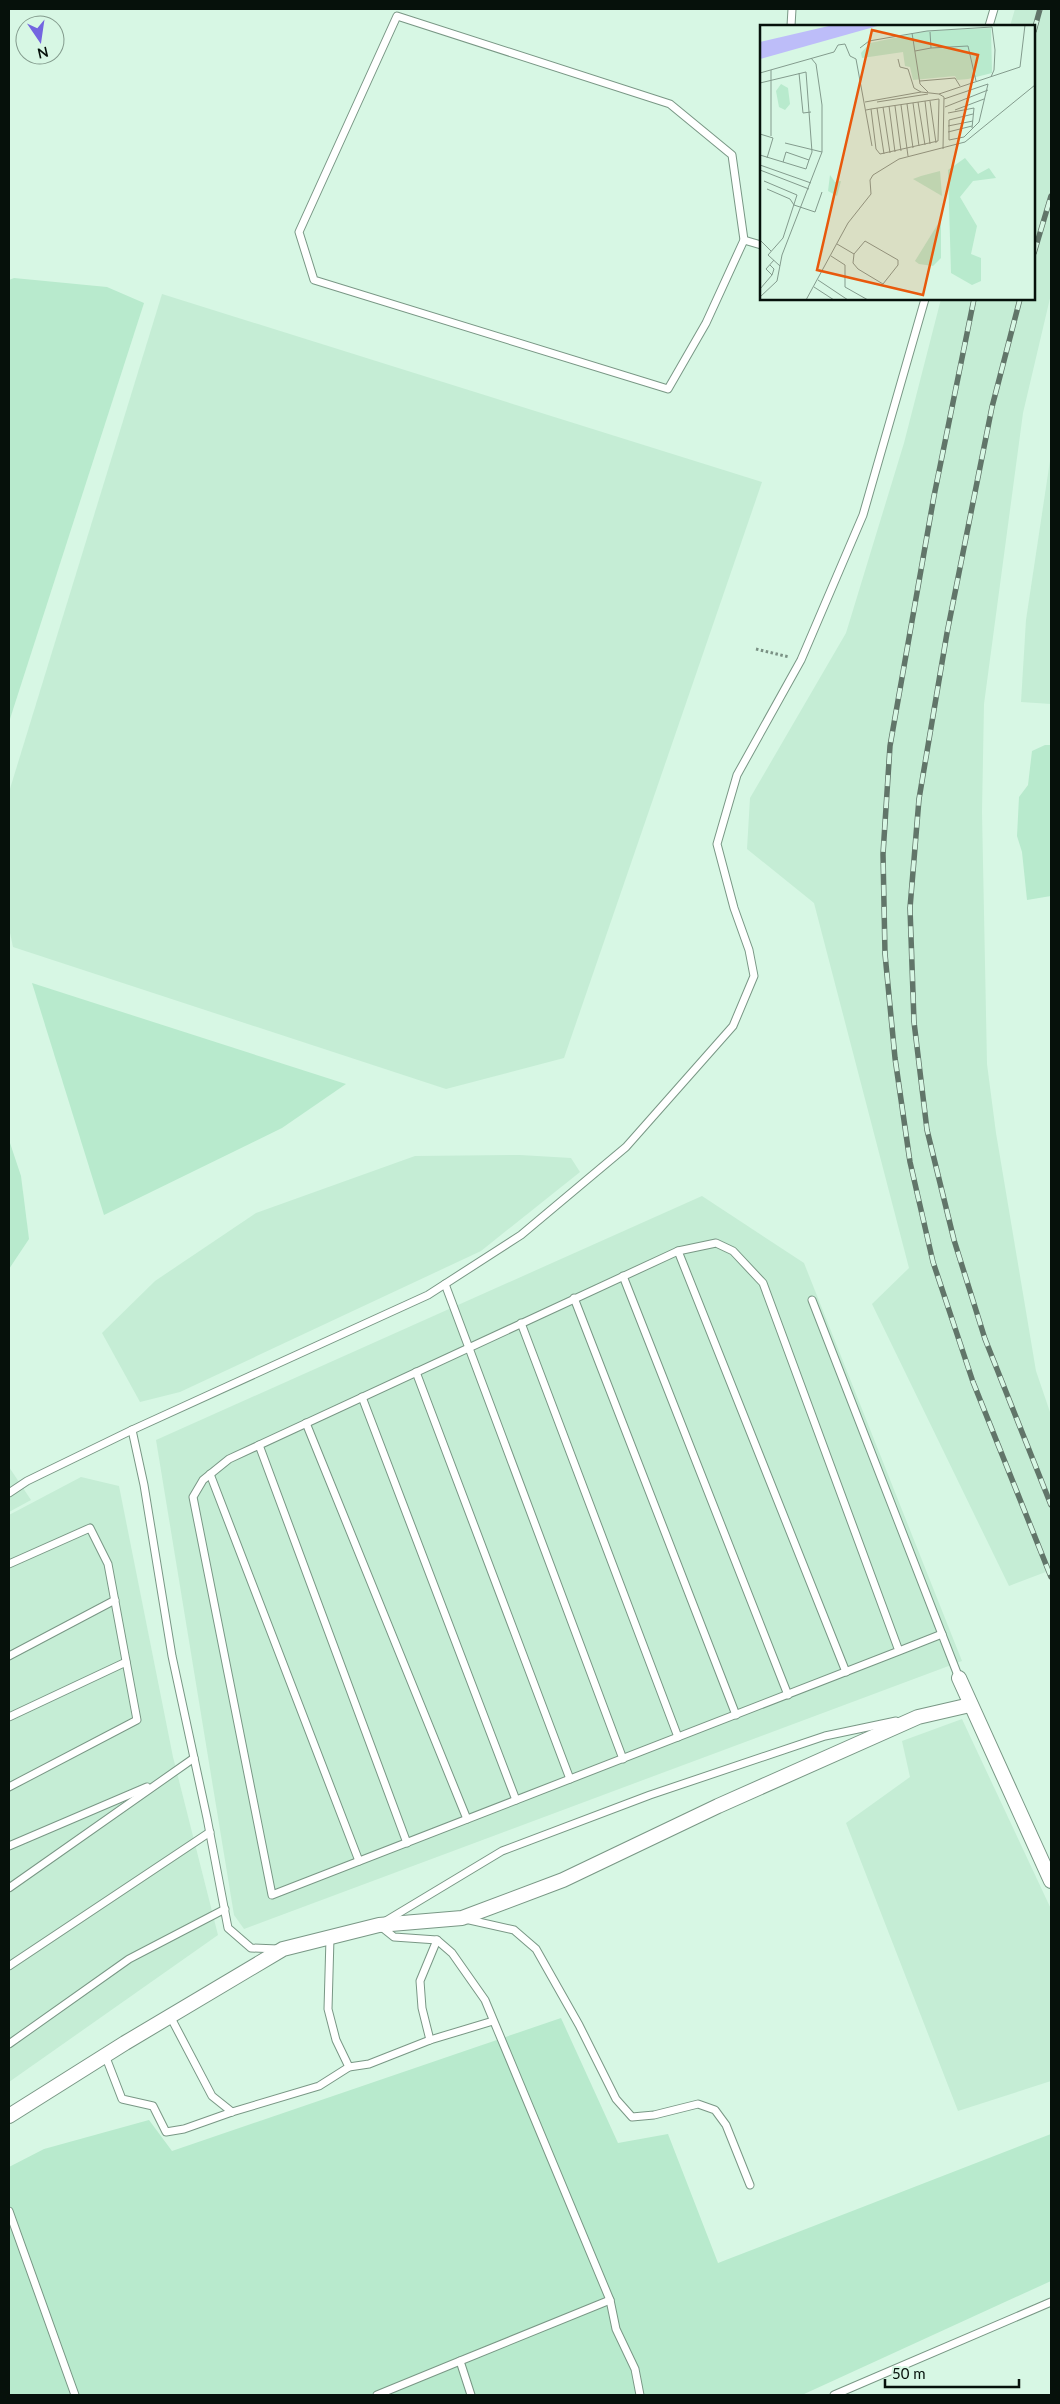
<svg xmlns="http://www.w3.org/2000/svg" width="1060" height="2404" font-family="Lato,sans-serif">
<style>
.built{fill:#c5edd5}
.green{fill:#b8eacd}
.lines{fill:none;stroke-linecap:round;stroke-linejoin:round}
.lane-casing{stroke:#799785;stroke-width:9}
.street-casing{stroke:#799785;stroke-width:16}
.path{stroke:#7a9184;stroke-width:3;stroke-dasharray:2.5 2.5;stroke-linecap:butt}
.lane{stroke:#fff;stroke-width:7}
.street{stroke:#fff;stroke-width:14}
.rail-casing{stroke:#617569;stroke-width:5.5}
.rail{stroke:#d7f7e4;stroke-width:4;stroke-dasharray:11;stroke-linecap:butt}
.inset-road{fill:none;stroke:#839b8d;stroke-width:1}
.view{fill:#e8590c;fill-opacity:0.15;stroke:#e8590c;stroke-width:2.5}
.inset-edge{fill:none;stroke:#06110b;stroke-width:2.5}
</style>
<rect width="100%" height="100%" fill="#d7f7e4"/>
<g class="built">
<polygon points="1015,9 1051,9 1051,294 1023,413 984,704 982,812 987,1064 996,1133 1036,1371 1051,1415 1051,1570 1009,1586 872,1304 909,1268 814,903 747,849 750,798 846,633 904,443 941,299 1034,299 1034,26 1010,26"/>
<polygon points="162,294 762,482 564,1058 446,1089 13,947 9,928 9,792"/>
<polygon points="1051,454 1051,704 1021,702 1026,620"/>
<polygon points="520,1155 571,1158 580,1172 481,1251 180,1392 140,1402 102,1333 155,1281 256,1213 415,1156"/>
<polygon points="702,1196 804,1263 962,1661 244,1929 234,1915 156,1440"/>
<polygon points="9,1467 31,1500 9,1512"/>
<polygon points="81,1477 119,1486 173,1757 218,1935 9,2082 9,1515"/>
<polygon points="962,1719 1051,1909 1051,2081 958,2111 846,1823 910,1777 902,1741"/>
</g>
<g class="green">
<polygon points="14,278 107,287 144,303 9,722 9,280"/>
<polygon points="1045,745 1051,745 1051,896 1027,900 1022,852 1017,836 1019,797 1028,785 1032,751"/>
<polygon points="32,983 346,1084 282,1128 104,1215"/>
<polygon points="9,1140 21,1176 29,1239 9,1269"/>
<polygon points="561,2018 618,2143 668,2134 718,2263 1051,2134 1051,2281 802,2395 9,2395 9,2167 44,2149 149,2120 172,2151"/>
</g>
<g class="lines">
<defs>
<g id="lane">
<polygon points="397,16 670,104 732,155 744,240 706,323 668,389 314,280 299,232"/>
<polyline points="791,26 792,9"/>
<polyline points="989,26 994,9"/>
<polyline points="744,240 761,245"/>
<polyline points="678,1251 846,1672"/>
<polyline points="623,1276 788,1695"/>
<polyline points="445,1284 623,1759"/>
<polyline points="574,1298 736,1715"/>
<polyline points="812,1300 959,1678"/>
<polyline points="521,1323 678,1737"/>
<polyline points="416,1372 570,1779"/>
<polyline points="362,1397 516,1800"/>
<polyline points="306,1423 467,1819"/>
<polyline points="132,1430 144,1485 172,1656 207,1818 228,1928 251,1948 278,1949"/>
<polyline points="259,1445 407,1843"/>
<polyline points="210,1474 359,1861"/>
<polyline points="9,1493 27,1481 132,1430 428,1295 521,1235 626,1147 733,1026 754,976 749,950 734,908 717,844 737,775 801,660 863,515 925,299"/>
<polyline points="9,1564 90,1528 108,1564 137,1720 9,1787"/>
<polyline points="899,1651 763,1283 733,1251 716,1243 678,1251 229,1459 203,1480 193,1497 272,1895 899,1651 942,1634"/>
<polyline points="9,1656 115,1600"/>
<polyline points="9,1717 126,1662"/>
<polyline points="9,1846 147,1787"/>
<polyline points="9,1888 194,1758"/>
<polyline points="465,1919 514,1930 536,1949 579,2025 616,2099 632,2117 654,2115 698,2104 715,2110 726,2125 750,2185"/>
<polyline points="330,1938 328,2009 336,2040 349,2067"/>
<polyline points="9,1966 210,1832"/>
<polyline points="170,2016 212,2096 232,2112"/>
<polyline points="430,2040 422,2008 420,1981 437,1940"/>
<polyline points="9,2044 129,1959 225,1909"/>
<polyline points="105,2055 122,2099 153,2106 166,2132 184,2129 232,2112 319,2086 349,2067 369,2064 430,2040 493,2021"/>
<polyline points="9,2211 75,2395"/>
<polyline points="377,2395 460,2361"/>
<polyline points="471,2395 460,2361 610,2300"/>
<polyline points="640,2395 635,2369 616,2329 610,2300 485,2000 452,1953 437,1940 394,1937 379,1925 502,1851 650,1795 825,1736 896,1721"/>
<polyline points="834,2395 1051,2302"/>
</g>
<g id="street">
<polyline points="959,1678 1051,1881"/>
<polyline points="9,2116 125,2043 283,1949 379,1925 462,1918 563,1880 718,1806 918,1717 970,1705"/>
</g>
</defs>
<use href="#lane" class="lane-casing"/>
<use href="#street" class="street-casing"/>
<polyline class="path" points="756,649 789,657"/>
<use href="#lane" class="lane"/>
<use href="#street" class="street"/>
<defs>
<g id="rail">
<polyline points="1034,31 1040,9"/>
<polyline points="1034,253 1051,196"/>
<polyline points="974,299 934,496 890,746 883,854 885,954 895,1058 910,1162 933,1262 973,1382 1051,1577"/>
<polyline points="1020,299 992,407 947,633 919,799 910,908 914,1022 927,1130 954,1240 985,1339 1051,1505"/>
</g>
</defs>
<use href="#rail" class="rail-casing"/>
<use href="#rail" class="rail"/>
</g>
<g transform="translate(760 25)">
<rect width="275" height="275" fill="#d7f7e4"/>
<path d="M 231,3 L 232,48 L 208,54 L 197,55 L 195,51 L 153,55 L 150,42 L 145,41 L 143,27 L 102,33 L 101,28 L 110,18 L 167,6 ZM 21,59 L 28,63 L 30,79 L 25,85 L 19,82 L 16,66 ZM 205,133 L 218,149 L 229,143 L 236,153 L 213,156 L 200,172 L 217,201 L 211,229 L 221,233 L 221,256 L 212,260 L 191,248 L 188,145 ZM 180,146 L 182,171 L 153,154 L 161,151 ZM 70,150 L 75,157 L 81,156 L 77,171 L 68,166 ZM 181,194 L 181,233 L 173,241 L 159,239 L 155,236 Z" fill="#b8eacd"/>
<path d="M 73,0 L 121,0 L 0,34 L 0,17 Z" fill="#bdbdf9"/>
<path class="inset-road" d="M 152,8 L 160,59 L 168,67M 100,23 L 109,16 L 167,6 L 232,2 L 235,25 L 234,45 L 231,52M 171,23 L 208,21 L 216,56M 155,26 L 171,23 L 170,7M 138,34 L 140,42 L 148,44 L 154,63 L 161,67M 11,45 L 11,111M 0,48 L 74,27 L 78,20 L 85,19 L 90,31 L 96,34 L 112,121M 39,48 L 43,88 L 51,87M 160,56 L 195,53 L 200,61M 0,58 L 46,47 L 52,127 L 49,135 L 26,127 L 23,137M 179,69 L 184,72 L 183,124M 184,74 L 228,59 L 219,97 L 204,112 L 189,115 L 189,95 L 213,89M 165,76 L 170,119M 170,76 L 176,118M 105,77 L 161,67 L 179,69 L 260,42 L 265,0M 117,77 L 168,69M 158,77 L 165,120M 153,78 L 159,121M 147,79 L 153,123M 141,80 L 148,131M 129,81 L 135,127M 135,81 L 141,126M 123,82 L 130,128M 185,82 L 228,65M 117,83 L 124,129M 106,85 L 111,84 L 179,74 L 178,116 L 120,129 L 116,124 L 111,84M 195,85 L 224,74M 188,88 L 214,83 L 212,103M 188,101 L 213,96M 188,107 L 212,101M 0,109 L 13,113 L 7,133M 25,118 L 62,127M 0,130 L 46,144 L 49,135M 0,140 L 51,158M 0,145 L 49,164M 4,156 L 37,170 L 23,213 L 8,230 L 20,241M 7,164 L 30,174 L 34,180 L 55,187 L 62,167M 0,215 L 11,226M 77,219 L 94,229 L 93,238 L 98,244 L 123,259 L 138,240 L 138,235 L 105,216 L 94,229M 71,231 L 85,240 L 85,262 L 108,275M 12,250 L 6,244 L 14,235M 58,255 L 88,275M 54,262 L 74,275M 0,264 L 12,250 L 14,244 L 10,240M 0,272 L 17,256 L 22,230 L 62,127 L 62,80 L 56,39 L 51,33M 46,275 L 88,198 L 111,169 L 110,155 L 113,150 L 139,134 L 205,117 L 275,60"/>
<path class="view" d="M 112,5 L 218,30 L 163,270 L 57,245 Z"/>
<rect width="275" height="275" class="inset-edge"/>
</g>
<rect width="1060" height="2404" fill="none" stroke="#06110b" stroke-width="20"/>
<g transform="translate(40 40) rotate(167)"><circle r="24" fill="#d7f7e4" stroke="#839b8d"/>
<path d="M0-4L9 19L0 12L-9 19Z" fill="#7365e0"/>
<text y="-8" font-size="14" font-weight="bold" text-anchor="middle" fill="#06110b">N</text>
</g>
<path d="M885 2379v8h134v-8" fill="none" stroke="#06110b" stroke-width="2.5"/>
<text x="892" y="2379" font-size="15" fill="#06110b" stroke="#d7f7e4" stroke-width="4" paint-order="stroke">50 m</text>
</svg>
